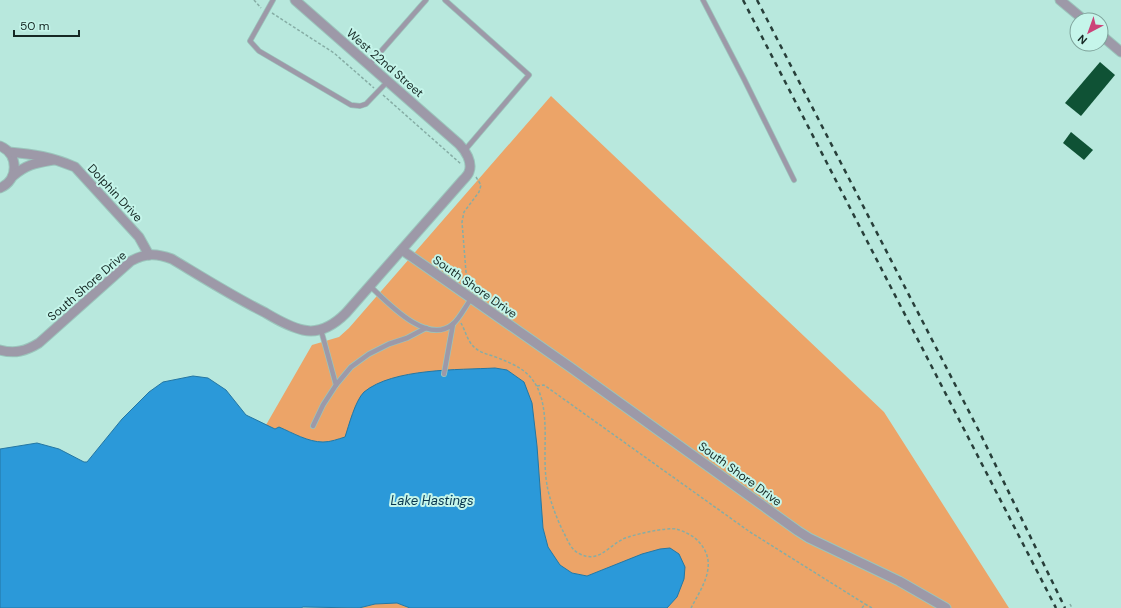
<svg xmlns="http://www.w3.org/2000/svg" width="1121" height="608" font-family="'DM Sans',sans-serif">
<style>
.green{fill:#eca468}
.water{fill:#2b99d9;stroke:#2477a3}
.building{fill:#0f5235}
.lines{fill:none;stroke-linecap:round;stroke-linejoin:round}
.service-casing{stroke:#9bc5bc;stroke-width:6}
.minor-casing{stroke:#9bc5bc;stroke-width:11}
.path{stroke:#86ada5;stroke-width:1.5;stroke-dasharray:3 2;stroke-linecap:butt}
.service{stroke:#9d99a8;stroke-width:4.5}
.minor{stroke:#9d99a8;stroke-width:9}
.rail{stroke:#283f3a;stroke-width:2.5;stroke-dasharray:5 5;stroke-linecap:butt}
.labels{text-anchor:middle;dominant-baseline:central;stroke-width:4;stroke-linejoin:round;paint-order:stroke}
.street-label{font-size:12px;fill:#152824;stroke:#c5f5ea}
.water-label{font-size:13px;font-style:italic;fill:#07354f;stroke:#c5f5ea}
</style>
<rect width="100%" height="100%" fill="#b8e8dd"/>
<g class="green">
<path d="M 551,96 L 884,412 L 1009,608 L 667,608 L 677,597 L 607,568 L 587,576 L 572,573 L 560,565 L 548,547 L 543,528 L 524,382 L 507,370 L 495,368 L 426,372 L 357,403 L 345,437 C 338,439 331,442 323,442 C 308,442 293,433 279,427 L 275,429 L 266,425 L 312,345 L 339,337 L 349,328 Z"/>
<polygon points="397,603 410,608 359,608 375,604"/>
</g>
<path class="water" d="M 495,368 L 507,370 L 524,382 L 532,403 L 537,446 L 543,528 L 548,547 L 560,565 L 572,573 L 587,576 L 642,554 L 660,549 L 670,548 L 679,554 L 685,567 L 684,579 L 677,597 L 667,608 L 410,608 L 397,603 L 375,604 L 359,608 L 303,607 L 301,608 L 0,608 L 0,449 L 37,443 L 59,449 L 84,462 L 87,462 L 122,419 L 149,392 L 163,382 L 193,376 L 208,378 L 226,390 L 246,415 L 275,429 L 279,427 C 293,433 308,442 323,442 C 331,442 338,439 345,437 C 349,425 355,401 364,392 C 393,368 459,370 495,368 Z"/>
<g class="building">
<polygon points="1100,62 1115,75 1081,116 1065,103"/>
<polygon points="1071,132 1093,150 1084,160 1063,143"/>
</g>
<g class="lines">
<defs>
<g id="service">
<polyline points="273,0 250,41 259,51 351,105 360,106 366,104 388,81"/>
<polyline points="445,0 529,75 465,150"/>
<polyline points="703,0 744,79 794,180"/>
<polyline points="369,65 426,0"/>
<path d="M 370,286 C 387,302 427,346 453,324 C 460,318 465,307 471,299"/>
<polyline points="444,374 453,324"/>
<polyline points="336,385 351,367 369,354 389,344 407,338 426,328"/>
<polyline points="313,426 323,405 336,385 321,330"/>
</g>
<g id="minor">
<polyline points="1060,0 1084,20"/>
<polyline points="1101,35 1121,52"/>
<path d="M 0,146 C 19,154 19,180 0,188"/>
<path d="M 9,152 C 33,154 52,157 75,167 L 139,237 L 149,255"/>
<path d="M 13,176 C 27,164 36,163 53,160"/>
<polyline points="402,250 570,367 798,531 809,538 899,581 946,608"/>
<path d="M 0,350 C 15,354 26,351 39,343 L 131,261 C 146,253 156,253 172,259 C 202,277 232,296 264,312 C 276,319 289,327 303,330 C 320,334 334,325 346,313 L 463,180 C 465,178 468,175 469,172 C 473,162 465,150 459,144 L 295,0"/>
</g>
</defs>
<use href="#service" class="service-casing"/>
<use href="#minor" class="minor-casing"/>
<g class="path">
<polyline points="254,0 261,8"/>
<polyline points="272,13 334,53 374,88"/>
<polyline points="383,95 461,164"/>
<path d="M 476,177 L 481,185 L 479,192 L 464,212 L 462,222 L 466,272 C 469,280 476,285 479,293"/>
<path d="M 461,323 C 465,330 468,342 474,347 C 479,352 486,354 493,356 C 516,365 533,371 541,397 C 549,424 542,457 547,485 C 549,498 557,520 564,533 C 568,541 571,550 580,554 C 598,563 608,547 623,539 C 631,535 667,527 676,529 C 684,531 694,536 699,542 C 719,564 702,587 691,608"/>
<polyline points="537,386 544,385 750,532 865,604"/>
<polyline points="1070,604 1072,608"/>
<polyline points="862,608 865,604 872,608"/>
</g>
<use href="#service" class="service"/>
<use href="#minor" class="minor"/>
<g class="rail">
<polyline points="743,0 1056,608"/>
<polyline points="757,0 979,431 1065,608"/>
</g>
</g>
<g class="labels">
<g class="street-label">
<text transform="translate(385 63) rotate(41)">West 22nd Street</text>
<text transform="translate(115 193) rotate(47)">Dolphin Drive</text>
<text transform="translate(87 286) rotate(-41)">South Shore Drive</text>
<text transform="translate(475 287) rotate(35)">South Shore Drive</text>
<text transform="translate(740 474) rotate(36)">South Shore Drive</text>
</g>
<g class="water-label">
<text x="432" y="500">Lake Hastings</text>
</g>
</g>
<g transform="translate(1089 32) rotate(221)"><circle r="19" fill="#c5f5ea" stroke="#7fa39b"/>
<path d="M0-3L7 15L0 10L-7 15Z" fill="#cc4279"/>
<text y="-6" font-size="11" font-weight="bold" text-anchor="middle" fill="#152824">N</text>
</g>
<path d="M14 30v6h65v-6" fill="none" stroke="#152824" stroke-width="2"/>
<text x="20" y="30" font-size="12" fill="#152824" stroke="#c5f5ea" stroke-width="3" paint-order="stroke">50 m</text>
</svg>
